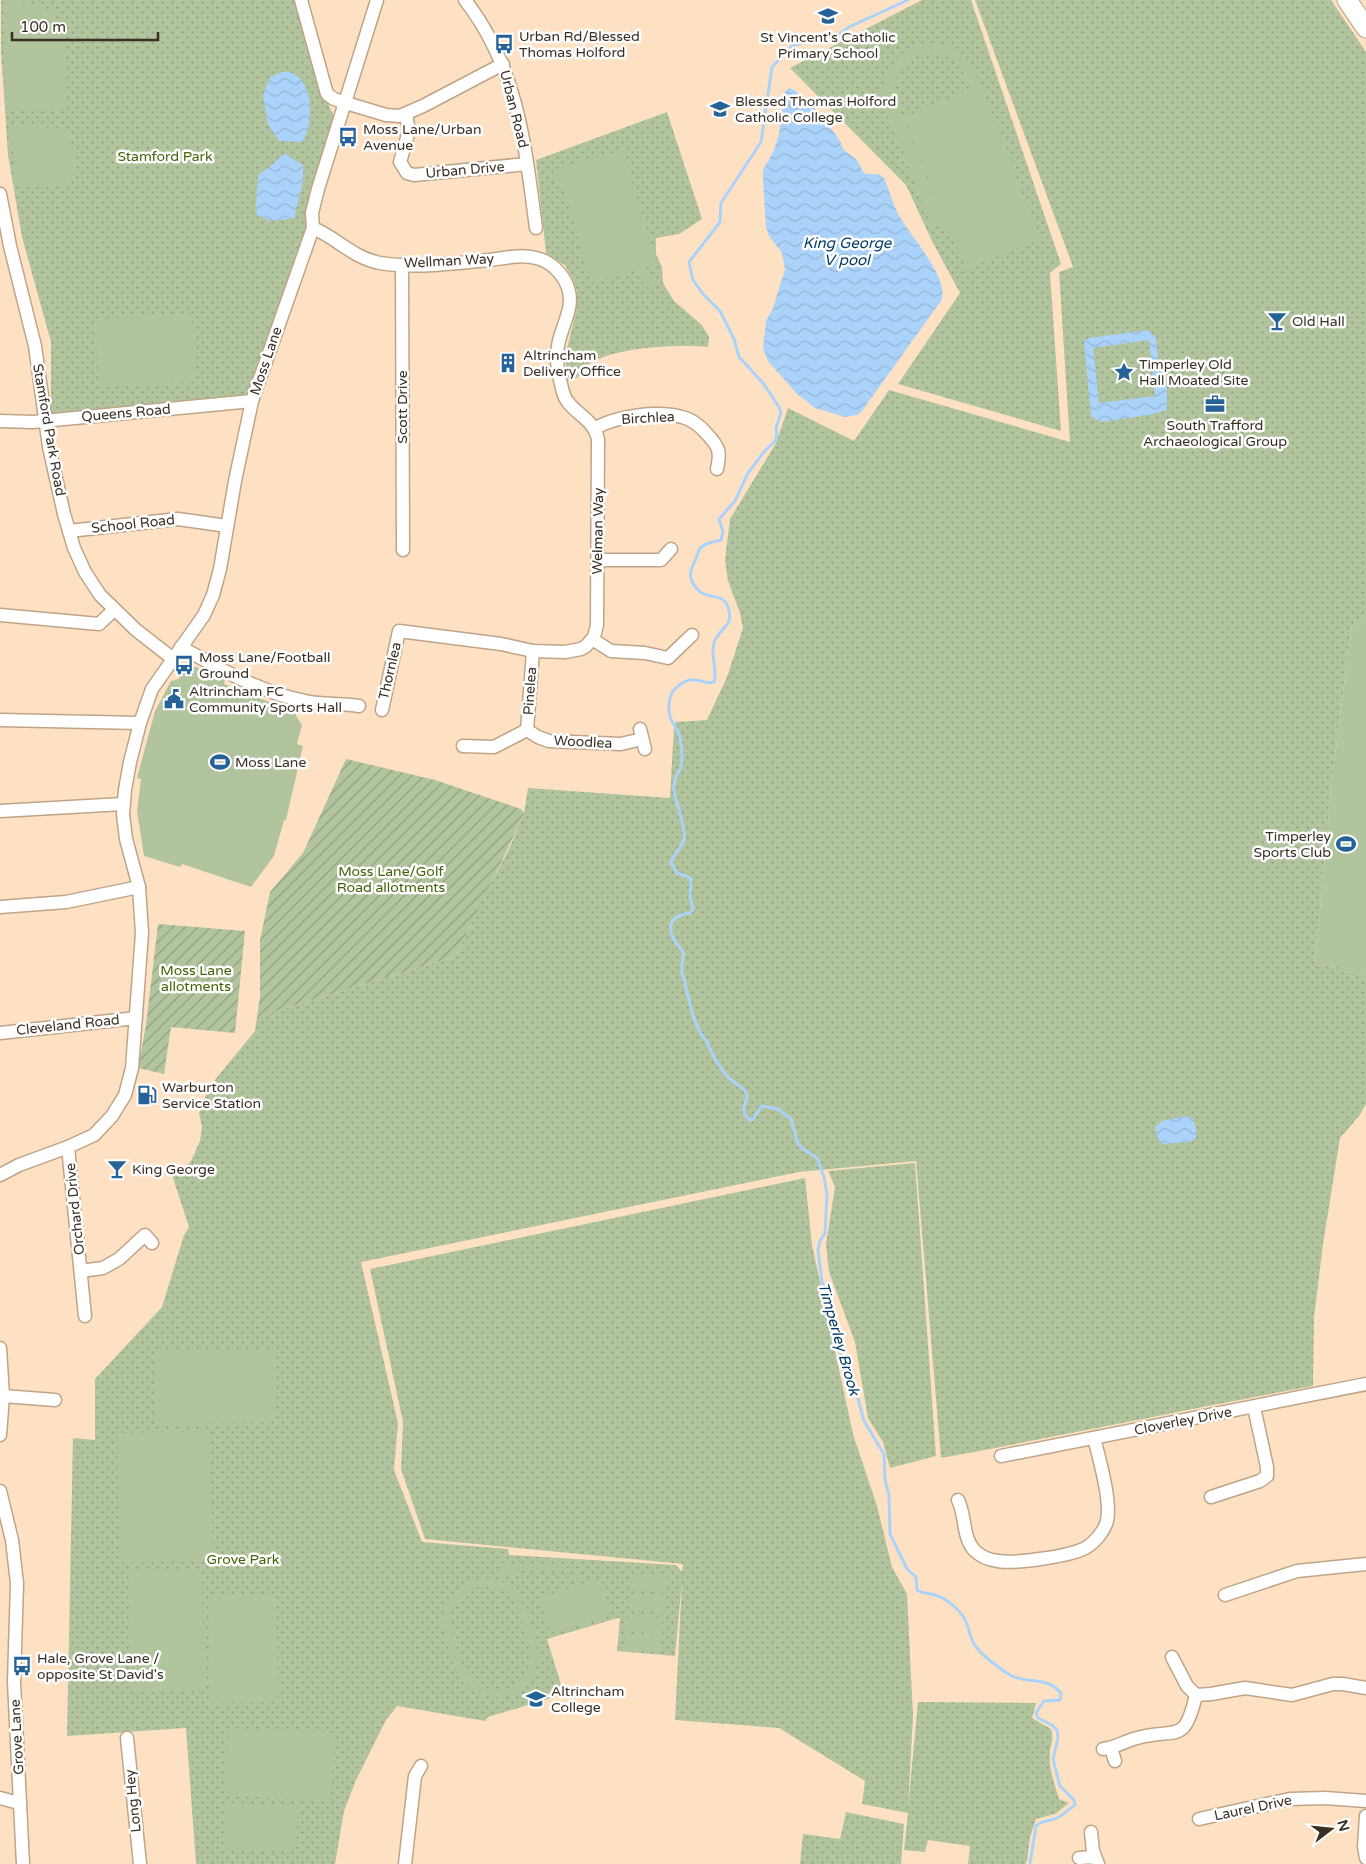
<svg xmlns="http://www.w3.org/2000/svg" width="1366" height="1864" font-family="'Varela Round',sans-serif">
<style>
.grass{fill:url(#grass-dots)}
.garden{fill:url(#garden-furrows)}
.pitch{fill:#b1c49e;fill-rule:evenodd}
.water{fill:url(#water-waves);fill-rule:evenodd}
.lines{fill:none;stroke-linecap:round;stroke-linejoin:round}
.stream{stroke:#abd3fa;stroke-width:3}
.minor-casing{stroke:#bfa487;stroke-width:15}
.highway-casing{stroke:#bfa487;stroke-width:21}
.minor{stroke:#fff;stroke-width:12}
.highway{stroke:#fff;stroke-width:19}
.labels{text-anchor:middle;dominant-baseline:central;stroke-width:5;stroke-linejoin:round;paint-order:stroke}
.poi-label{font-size:14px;fill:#3a2f23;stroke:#fff;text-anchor:start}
.street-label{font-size:14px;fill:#3a2f23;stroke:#fff}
.park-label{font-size:14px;fill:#426307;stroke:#fff}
.water-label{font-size:15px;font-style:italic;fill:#033c68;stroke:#fff}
</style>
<defs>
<pattern id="grass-dots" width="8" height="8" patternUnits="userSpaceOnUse" patternTransform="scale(1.25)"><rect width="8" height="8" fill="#b1c49e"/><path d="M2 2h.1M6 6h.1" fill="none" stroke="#91a080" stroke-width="1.8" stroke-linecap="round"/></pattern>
<pattern id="garden-furrows" width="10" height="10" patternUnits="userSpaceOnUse" patternTransform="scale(1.25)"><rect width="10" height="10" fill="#b1c49e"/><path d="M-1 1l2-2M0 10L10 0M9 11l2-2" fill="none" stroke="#91a080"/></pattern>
<pattern id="water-waves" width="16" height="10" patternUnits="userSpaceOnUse" patternTransform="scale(1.25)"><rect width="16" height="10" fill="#abd3fa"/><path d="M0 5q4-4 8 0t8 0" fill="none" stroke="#94b5d6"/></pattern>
</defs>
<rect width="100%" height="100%" fill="#fee1c3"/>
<g class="grass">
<polygon points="1,0 298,0 326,99 337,123 295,265 248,398 51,413 51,342 22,237 8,155 1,51"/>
<polygon points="922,0 971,0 1061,264 1050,273 1061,431 898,384 960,293 932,241 906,185 790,68"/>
<path d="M 975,0 L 1331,0 L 1366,52 L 1366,616 L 1352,625 L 1333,770 L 1315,965 L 1338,967 L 1339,971 L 1366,974 L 1366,1104 L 1359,1116 L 1340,1138 L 1323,1244 L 1314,1318 L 1313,1386 C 1189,1409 1065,1435 941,1458 L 916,1161 L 799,1172 L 361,1262 L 398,1423 L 394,1470 L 422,1542 L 508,1549 L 509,1555 L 676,1565 L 682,1572 L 683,1564 L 425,1539 L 401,1469 L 403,1422 L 370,1269 L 805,1178 L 812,1245 L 853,1434 L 877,1506 L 892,1567 L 907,1594 L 913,1716 L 908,1808 L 918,1702 L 1036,1703 L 1032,1718 L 1051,1729 C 1054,1740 1051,1742 1050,1752 C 1048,1768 1055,1785 1059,1799 L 1069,1803 L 1055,1814 L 1036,1819 L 1030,1837 L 1027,1861 L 1025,1864 L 968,1864 L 970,1846 L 928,1840 L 925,1852 L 904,1850 L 908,1813 L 862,1804 L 865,1781 L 779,1728 L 675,1720 L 682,1580 L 675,1656 L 617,1651 L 620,1618 L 618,1618 L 547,1639 L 564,1694 L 488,1717 L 485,1721 L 397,1706 L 386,1720 L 356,1780 L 344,1811 L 335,1864 L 196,1864 L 186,1728 L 67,1736 L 73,1438 L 95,1440 L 95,1379 L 162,1307 L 184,1235 L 189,1227 L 172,1175 L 185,1167 L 191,1161 L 200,1141 L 202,1127 L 199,1113 L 209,1087 L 255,1031 L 257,1017 L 456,956 L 484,896 L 509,849 L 524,813 L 528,788 L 670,798 L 674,727 L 676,722 L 707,720 L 727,677 L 743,628 L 740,613 L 728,581 L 725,560 L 730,519 L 776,443 L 788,408 L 854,441 L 889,390 L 1070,442 L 1059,272 L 1073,267 Z"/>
<path d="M 667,112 L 702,219 L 679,234 L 656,238 L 656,254 L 662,267 L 663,283 L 674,301 L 702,325 L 709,337 L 708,347 C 678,344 614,347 589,364 C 585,367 583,373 579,376 C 576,378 572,380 568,381 L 565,357 L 577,308 L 577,291 L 573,280 L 565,265 L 546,253 L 536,160 Z"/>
<polygon points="915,1163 936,1456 890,1468 883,1442 868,1418 855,1342 829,1272 826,1244 835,1187 828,1171"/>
<polygon points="846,1812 904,1824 901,1864 800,1864 803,1834 840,1839"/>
</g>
<g class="garden">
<path d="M 346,759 L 435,780 L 521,809 L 524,813 C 503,861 478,908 456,956 L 257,1017 L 260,996 L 260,940 L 270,892 L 303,853 Z"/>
<polygon points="158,924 245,931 235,1033 171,1027 164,1074 138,1068 146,1025"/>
</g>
<g class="pitch">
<path d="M 5,0 L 33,4 L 53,11 C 69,45 68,72 66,109 L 7,108 Z"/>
<path d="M 926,43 C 947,42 964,51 974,69 L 1014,166 L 1018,184 L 1041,239 L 966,269 L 950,231 L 939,224 L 932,227 L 878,89 L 884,87 C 888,63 903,47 926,43 ZM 927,53 C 953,53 962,66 971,89 L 904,117 L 941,209 L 938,205 L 897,104 C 890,80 903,58 927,53 Z"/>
<polygon points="10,126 66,128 76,157 76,170 64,186 43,187 17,186"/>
<polygon points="623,150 656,264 646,267 657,280 648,288 633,271 591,283 565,193 549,176 559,168"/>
<polygon points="192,313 196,382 99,387 95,319"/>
<polygon points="1366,616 1366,974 1338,971 1338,967 1315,965 1333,770 1352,625"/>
<polygon points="196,667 225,680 224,684 297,713 296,716 302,725 297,744 303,746 286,820 284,820 274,856 251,887 182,864 180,867 144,856 137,811 141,779 137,778 155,711 171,681 179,679 184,668"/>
<polygon points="274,1349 275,1422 155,1425 154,1351"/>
<polygon points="210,1431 213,1561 120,1563 117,1433"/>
<polygon points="501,1563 513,1564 514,1566 581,1568 581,1571 513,1568 513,1573 580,1575 580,1578 513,1575 513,1577 500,1576"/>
<polygon points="202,1570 204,1691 131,1692 129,1571"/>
<polygon points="633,1573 668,1577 666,1593 631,1590"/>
<path d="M 488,1578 C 509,1581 522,1595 527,1614 C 532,1628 539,1644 538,1658 C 535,1693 493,1710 467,1687 C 453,1674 445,1638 442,1620 C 444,1595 463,1579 488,1578 ZM 483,1586 C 492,1587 500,1588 508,1594 C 518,1603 530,1641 530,1654 C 530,1662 528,1670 524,1676 C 511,1693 486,1696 470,1679 C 463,1671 460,1658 457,1648 C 448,1619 445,1593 483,1586 Z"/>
<polygon points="601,1579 612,1615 550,1633 539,1597"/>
<polygon points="631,1593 666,1596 664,1613 629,1609"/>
<polygon points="276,1594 278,1702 210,1703 208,1595"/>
<polygon points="628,1614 663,1618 662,1634 627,1631"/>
<polygon points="627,1633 662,1637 660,1653 625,1649"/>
<polygon points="228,1728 334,1733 331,1800 225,1796"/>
<polygon points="224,1803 298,1806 296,1851 223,1848"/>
</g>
<g class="water">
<path d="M 282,72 C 288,72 293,72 297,76 C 314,88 313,127 302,142 L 279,141 L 268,124 L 263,95 L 270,77 Z"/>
<path d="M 789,88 L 794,90 L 806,99 L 823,118 L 839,139 L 844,150 L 857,160 L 864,173 L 868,174 L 879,174 L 884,178 C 890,191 893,205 900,217 C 910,235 951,280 941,301 L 862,411 L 857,415 L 845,417 L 815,408 L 796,393 L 768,361 L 763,348 L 766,321 L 773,308 L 785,269 L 782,253 L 769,236 L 766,227 L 763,180 L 763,170 L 774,150 L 779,134 L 784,93 Z"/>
<polygon points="284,153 303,165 303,181 294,218 271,221 257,215 256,204 258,175 272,165"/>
<path d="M 1148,330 L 1156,338 L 1159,364 L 1167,387 L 1167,410 L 1149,415 L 1101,422 L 1091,416 L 1084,341 L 1089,338 ZM 1149,340 L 1155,396 L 1099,403 L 1093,348 Z"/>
<polygon points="1185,1116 1191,1117 1196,1126 1196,1138 1190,1142 1163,1144 1158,1139 1155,1127 1162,1121"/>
</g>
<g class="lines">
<path class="stream" d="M 908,0 L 849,27 L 832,40 L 806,42 L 792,46 L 772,67 L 761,142 L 721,203 L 720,222 L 689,262 L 693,280 L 703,294 L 720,311 L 734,339 L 739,357 L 763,383 L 779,407 L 781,413 L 776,428 L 777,435 L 775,441 L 764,452 L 748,473 L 735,501 L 719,519 L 723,532 L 721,540 C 715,542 708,542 703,546 C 698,548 699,552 697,556 C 691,570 685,577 699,591 C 707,599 724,593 728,607 C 735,627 719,627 714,643 C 710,656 718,669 714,682 C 704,687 693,670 675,689 C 668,696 667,712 672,721 C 675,727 679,731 680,738 C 682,746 683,762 680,769 C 677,776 673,780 674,790 C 675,801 687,830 684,839 C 682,847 674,854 671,862 L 677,873 L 686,876 L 691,879 L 690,897 L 693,908 L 690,913 C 675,915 666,921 673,938 C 675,943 680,947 683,952 C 684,959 681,965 682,971 C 682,976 683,974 684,979 C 688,994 694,1031 707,1041 L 708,1046 C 714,1056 719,1067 727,1076 C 732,1082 740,1085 745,1091 C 753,1099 735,1109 750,1120 L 753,1119 L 762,1106 L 778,1109 L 791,1119 L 798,1144 L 802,1148 L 817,1158 L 824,1177 L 827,1194 L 825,1233 L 820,1241 L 818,1250 L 822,1282 L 832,1312 L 838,1346 L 844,1364 L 856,1391 L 864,1421 L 884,1454 L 885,1480 L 889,1495 L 890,1534 L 907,1569 L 916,1577 L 917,1590 C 923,1594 929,1593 935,1595 C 943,1597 952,1604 958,1610 C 968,1619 968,1633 974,1644 C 979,1653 1002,1671 1012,1676 C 1029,1684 1046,1676 1061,1693 L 1060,1700 L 1044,1701 L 1036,1713 L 1038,1718 L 1052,1725 L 1057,1730 L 1058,1738 L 1053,1759 L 1060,1786 L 1074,1800 L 1075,1805 C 1069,1809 1064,1814 1059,1817 C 1051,1822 1043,1819 1036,1826 L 1030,1864"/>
<defs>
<g id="minor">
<polyline points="301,0 327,94 334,99 346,103 386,115 400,116 423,106 503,64"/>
<path d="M 465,0 C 518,68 525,145 536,228"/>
<polyline points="406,114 409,131 400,162 407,173 414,175 527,164"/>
<polyline points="0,194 10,246 35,346 49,447 64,514 74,548 85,572 100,595 136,630 172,658"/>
<path d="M 313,228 C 337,238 353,258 380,263 C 416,269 454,263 490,260 C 505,258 521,254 536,258 C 550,261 563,273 568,288 C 575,308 561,326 558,346 C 555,361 559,377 563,392 C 568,412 594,417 598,439 L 597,625 L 594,637 L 586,646 L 581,649 L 565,652 L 533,651 L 501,644 L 399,631 L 382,710"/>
<polyline points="402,265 403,550"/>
<polyline points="0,421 33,422 252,401"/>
<path d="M 595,428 C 618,416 656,410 682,417 C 692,419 700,426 707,434 C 719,447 721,451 717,469"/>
<polyline points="69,531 178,519 227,526"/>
<polyline points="598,560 661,560 671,549"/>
<polyline points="0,615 99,624 114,610"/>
<polyline points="592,639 611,651 645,653 668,658 692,635"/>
<path d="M 181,647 C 219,668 261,693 305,701 C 323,705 341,703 359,706"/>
<polyline points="0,720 140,723"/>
<polyline points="640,729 645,749"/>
<polyline points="527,730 538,737 549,741 621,744 642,739"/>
<polyline points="527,730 533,651"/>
<polyline points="463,746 494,747 527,730"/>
<polyline points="0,811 123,804"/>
<polyline points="0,907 66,902 139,887"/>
<polyline points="0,1033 136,1018"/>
<polyline points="68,1147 85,1316"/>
<polyline points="0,1175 19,1165 68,1147 94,1135 112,1116 125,1095 132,1068 142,933 139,887 126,839 123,814 125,790 130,762 140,723 152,689 204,615 213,595 220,569 235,481 252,401 313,228 312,213 318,189 377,0"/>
<polyline points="81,1271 103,1268 119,1259 145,1235 152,1243"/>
<polyline points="0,1348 3,1396 0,1435"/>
<polyline points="3,1396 55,1400"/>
<polyline points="1001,1456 1366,1384"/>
<polyline points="0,1491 12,1540 17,1583 14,1682 23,1864"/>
<polyline points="1211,1497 1260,1481 1267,1476 1267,1467 1254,1407"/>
<path d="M 958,1500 C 966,1516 962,1536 974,1550 C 980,1556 989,1560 998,1561 C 1015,1564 1073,1556 1087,1547 C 1095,1542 1103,1532 1106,1524 C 1113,1505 1099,1458 1094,1438"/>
<polyline points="1225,1595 1297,1571 1366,1564"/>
<polyline points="1172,1657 1187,1686 1196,1695 1211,1694 1245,1688 1292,1695 1333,1684 1343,1684 1366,1688"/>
<polyline points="127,1738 140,1864"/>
<polyline points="1111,1748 1115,1761"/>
<path d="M 1103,1749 C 1115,1748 1125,1741 1137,1738 C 1177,1727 1184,1746 1196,1695"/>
<polyline points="0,1798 19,1803"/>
<polyline points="1366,1816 1364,1847 1366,1858"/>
<polyline points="1199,1819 1290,1799 1325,1798 1366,1801"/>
<polyline points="1091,1832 1093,1851 1098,1864"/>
<polyline points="1079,1858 1095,1857"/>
<polyline points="405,1864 415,1776 421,1766"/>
</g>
<polyline id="highway" points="1347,0 1366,28"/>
</defs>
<use href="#minor" class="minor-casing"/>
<use href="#highway" class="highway-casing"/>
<use href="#minor" class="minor"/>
<use href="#highway" class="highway"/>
</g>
<defs>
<symbol id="school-bare" viewBox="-9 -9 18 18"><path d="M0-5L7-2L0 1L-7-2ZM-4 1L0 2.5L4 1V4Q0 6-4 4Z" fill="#246298" stroke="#fff" stroke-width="2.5" paint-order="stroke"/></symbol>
<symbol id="bus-bare" viewBox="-9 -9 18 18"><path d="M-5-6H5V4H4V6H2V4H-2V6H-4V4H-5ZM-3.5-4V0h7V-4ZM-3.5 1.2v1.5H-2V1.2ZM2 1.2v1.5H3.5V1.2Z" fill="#246298" stroke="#fff" stroke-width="2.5" paint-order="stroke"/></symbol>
<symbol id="bar-bare" viewBox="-9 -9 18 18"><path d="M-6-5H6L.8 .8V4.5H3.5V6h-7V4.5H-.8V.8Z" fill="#246298" stroke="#fff" stroke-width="2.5" paint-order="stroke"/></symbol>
<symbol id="building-bare" viewBox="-9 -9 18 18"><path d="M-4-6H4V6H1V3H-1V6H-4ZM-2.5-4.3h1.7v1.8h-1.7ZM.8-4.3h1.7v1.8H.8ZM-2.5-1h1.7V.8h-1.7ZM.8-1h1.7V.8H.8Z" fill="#246298" stroke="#fff" stroke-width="2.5" paint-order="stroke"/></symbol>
<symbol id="sight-bare" viewBox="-9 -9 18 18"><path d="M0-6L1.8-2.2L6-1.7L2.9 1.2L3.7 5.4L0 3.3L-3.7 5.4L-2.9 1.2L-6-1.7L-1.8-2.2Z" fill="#246298" stroke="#fff" stroke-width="2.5" paint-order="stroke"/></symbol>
<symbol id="office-bare" viewBox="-9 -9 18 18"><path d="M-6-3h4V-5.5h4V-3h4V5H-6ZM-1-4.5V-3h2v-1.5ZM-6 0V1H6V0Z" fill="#246298" stroke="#fff" stroke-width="2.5" paint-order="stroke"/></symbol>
<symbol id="civic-bare" viewBox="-9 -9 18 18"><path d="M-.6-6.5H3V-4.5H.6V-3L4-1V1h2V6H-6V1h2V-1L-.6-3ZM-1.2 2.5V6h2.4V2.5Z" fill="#246298" stroke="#fff" stroke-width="2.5" paint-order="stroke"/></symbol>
<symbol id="stadium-bare" viewBox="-9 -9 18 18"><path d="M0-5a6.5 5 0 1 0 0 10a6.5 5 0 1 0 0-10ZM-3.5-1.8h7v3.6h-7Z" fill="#246298" stroke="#fff" stroke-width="2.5" paint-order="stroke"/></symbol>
<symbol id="fuel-bare" viewBox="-9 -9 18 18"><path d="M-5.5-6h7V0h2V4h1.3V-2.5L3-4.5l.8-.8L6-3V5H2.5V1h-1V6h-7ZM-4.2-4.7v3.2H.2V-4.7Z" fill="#246298" stroke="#fff" stroke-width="2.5" paint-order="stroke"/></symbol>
</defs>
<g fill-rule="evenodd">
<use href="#school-bare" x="814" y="2" width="28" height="28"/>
<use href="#bus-bare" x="490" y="30" width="28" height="28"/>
<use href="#school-bare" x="706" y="95" width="28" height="28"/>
<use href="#bus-bare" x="334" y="123" width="28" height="28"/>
<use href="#bar-bare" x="1263" y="307" width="28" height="28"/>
<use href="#building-bare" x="494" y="349" width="28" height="28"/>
<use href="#sight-bare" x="1110" y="358" width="28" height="28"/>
<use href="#office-bare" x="1201" y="390" width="28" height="28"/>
<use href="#bus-bare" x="170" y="651" width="28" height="28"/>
<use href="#civic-bare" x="160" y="685" width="28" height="28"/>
<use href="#stadium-bare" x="206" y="748" width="28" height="28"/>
<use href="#stadium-bare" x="1332" y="830" width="28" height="28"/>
<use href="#fuel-bare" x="133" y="1081" width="28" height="28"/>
<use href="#bar-bare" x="103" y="1155" width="28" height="28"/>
<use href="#bus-bare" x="8" y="1652" width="28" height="28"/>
<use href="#school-bare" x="522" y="1685" width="28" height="28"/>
</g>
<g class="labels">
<g class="poi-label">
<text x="519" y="36">Urban Rd/Blessed<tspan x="519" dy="16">Thomas Holford</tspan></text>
<text x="828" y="37" text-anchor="middle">St Vincent's Catholic<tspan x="828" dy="16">Primary School</tspan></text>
<text x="735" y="101">Blessed Thomas Holford<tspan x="735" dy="16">Catholic College</tspan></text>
<text x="363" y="129">Moss Lane/Urban<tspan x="363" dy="16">Avenue</tspan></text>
<text x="1292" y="321">Old Hall</text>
<text x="523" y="355">Altrincham<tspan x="523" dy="16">Delivery Office</tspan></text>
<text x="1139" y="364">Timperley Old<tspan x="1139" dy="16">Hall Moated Site</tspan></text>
<text x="1215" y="425" text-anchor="middle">South Trafford<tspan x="1215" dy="16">Archaeological Group</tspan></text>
<text x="199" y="657">Moss Lane/Football<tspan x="199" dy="16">Ground</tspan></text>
<text x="189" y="691">Altrincham FC<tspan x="189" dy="16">Community Sports Hall</tspan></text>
<text x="235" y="762">Moss Lane</text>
<text x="1331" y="836" text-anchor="end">Timperley<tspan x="1331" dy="16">Sports Club</tspan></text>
<text x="162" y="1087">Warburton<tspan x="162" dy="16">Service Station</tspan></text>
<text x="132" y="1169">King George</text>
<text x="37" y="1658">Hale, Grove Lane /<tspan x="37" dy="16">opposite St David's</tspan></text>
<text x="551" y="1691">Altrincham<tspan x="551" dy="16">College</tspan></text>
</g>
<g class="street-label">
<text transform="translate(514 109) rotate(76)">Urban Road</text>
<text transform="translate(465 170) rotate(-5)">Urban Drive</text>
<text transform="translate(449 261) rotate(-3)">Wellman Way</text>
<text transform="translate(266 361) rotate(-71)">Moss Lane</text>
<text transform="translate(402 407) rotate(-90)">Scott Drive</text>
<text transform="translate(126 413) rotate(-5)">Queens Road</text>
<text transform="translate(648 418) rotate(-3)">Birchlea</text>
<text transform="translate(49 430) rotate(80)">Stamford Park Road</text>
<text transform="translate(133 524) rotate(-6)">School Road</text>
<text transform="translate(598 531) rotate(-89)">Welman Way</text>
<text transform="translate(390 671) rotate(-77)">Thornlea</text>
<text transform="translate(530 691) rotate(-86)">Pinelea</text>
<text transform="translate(583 742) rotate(3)">Woodlea</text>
<text transform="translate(68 1025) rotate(-6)">Cleveland Road</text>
<text transform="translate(75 1209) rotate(-96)">Orchard Drive</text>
<text transform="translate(1183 1421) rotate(-11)">Cloverley Drive</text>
<text transform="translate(17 1737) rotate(-93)">Grove Lane</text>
<text transform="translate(133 1801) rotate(-96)">Long Hey</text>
<text transform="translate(1253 1808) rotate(-12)">Laurel Drive</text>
</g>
<g class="park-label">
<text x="165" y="156">Stamford Park</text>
<text x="391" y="871">Moss Lane/Golf<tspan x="391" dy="16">Road allotments</tspan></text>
<text x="196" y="970">Moss Lane<tspan x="196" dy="16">allotments</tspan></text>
<text x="243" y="1559">Grove Park</text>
</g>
<g class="water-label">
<text x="847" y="243">King George<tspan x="847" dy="17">V pool</tspan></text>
<text transform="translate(839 1339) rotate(74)">Timperley Brook</text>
</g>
</g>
<g transform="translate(1331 1829) rotate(74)" stroke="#ffffff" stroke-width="4" paint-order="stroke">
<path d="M0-4L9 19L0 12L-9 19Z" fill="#3a2f23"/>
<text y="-8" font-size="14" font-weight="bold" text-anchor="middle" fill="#3a2f23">N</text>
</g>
<path d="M12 32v8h146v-8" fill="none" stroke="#3a2f23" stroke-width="2.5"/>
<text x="20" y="32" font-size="15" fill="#3a2f23" stroke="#ffffff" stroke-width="4" paint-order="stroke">100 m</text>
</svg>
